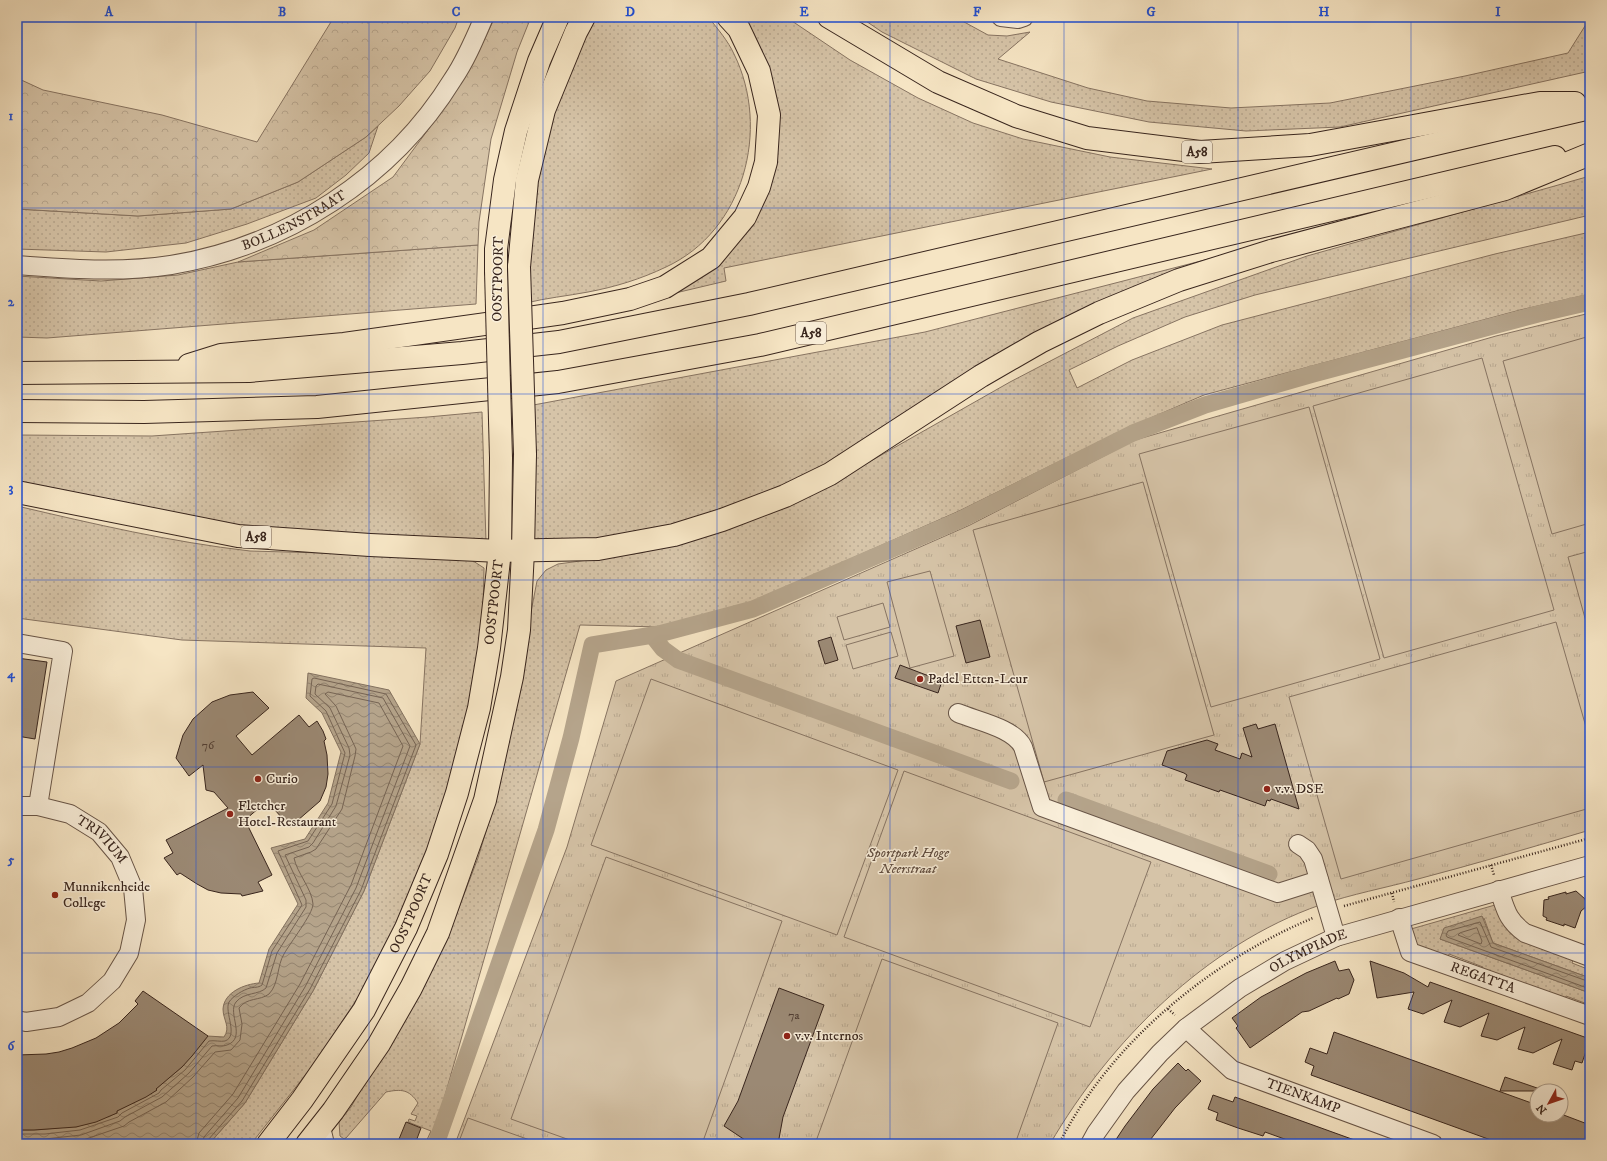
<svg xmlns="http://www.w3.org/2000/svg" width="1607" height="1161" font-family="'IM FELL DW Pica',serif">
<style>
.grass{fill:url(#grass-dots);stroke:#877462}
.forest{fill:url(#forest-crowns);stroke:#877462}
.park{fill:url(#park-tufts);stroke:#877462}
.pitch{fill:#d6c4a8;stroke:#877462}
.water{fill:url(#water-waves);stroke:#83715f}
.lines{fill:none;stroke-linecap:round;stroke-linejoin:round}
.shore{stroke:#766454;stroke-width:1}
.canal{stroke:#b5a48b;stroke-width:17}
.building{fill:#9b8974;stroke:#38251d}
.minor-casing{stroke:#685547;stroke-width:20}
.major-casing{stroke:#38251d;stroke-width:24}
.highway-casing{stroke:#38251d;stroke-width:24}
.path{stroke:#38251d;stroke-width:2.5;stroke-dasharray:1 2;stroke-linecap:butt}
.minor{stroke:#f9eed9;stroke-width:18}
.major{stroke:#f6e5c4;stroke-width:22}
.highway{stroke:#f6e5c4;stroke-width:22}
.major-bridge-casing{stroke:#38251d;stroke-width:24;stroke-linecap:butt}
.major-bridge{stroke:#f6e5c4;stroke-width:22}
.grid{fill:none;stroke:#1d4ed8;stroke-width:1;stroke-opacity:0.55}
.poi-dot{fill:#8f2418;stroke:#f9eed9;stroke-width:1.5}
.labels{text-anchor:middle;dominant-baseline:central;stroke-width:3;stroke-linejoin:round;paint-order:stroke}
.number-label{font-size:12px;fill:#513e33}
.shield{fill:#f9eed9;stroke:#726155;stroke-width:1}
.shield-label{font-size:13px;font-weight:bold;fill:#38251d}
.street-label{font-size:14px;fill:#38251d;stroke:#f9eed9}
.poi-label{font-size:14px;fill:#38251d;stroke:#f9eed9;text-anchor:start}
.park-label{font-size:14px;font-style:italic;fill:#604d40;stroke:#f9eed9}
.neatline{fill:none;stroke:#1d4ed8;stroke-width:1.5}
.grid-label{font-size:13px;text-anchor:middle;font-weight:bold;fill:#1d4ed8}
</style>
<defs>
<pattern id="grass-dots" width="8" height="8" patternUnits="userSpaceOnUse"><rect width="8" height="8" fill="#d6c4a8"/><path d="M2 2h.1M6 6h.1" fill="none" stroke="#b8a890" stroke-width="1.8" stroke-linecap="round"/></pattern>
<pattern id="forest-crowns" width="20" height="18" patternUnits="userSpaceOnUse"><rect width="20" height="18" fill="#d6c4a8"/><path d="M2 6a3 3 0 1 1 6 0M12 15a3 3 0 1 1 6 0" fill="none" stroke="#b8a890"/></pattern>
<pattern id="park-tufts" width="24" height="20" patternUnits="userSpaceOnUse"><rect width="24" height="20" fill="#d6c4a8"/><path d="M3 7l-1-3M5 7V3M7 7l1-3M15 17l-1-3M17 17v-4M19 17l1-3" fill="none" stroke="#b8a890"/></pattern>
<pattern id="water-waves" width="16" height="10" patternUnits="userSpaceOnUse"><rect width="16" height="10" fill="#b5a48b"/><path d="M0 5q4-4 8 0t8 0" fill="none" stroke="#948571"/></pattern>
</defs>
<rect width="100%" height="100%" fill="#f6e5c4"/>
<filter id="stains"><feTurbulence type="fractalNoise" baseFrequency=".005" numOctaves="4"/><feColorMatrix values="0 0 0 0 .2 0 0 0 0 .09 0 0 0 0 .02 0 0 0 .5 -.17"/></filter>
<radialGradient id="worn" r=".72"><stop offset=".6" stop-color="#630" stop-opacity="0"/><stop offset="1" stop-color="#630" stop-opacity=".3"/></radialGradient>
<g class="grass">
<path d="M 592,17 L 708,17 C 718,29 728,41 734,54 C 771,129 744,231 666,267 C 641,279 615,287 588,292 C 567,296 546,298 526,303 L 524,261 L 544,138 Z"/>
<polygon points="738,17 786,17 850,60 918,98 973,123 1023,139 1110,157 1212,169 724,268 726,281 650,299 678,287 769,168"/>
<polygon points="860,17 955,17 988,35 1007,36 1030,32 998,59 1088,88 1147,101 1231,108 1330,103 1465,76 1568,53 1590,18 1590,71 1340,127 1246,131 1149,122 1051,102 976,79 882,32"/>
<polygon points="378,126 369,153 346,175 316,198 247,224 186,243 106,252 17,249 17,209 138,216 231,209 298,182 366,137"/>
<path d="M 1590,176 L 1590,215 L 1255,295 L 1185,317 L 1118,346 L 1069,370 L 1077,388 L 1132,360 L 1222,325 L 1495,254 L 1590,232 L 1590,294 L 1520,310 L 1204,395 L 1125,429 L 959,511 L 735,610 L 661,627 L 580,625 L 431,1144 L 425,1144 L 431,1131 L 408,1122 L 409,1119 L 415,1121 L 417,1116 L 411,1114 L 418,1103 C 409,1089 401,1089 386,1092 L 346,1138 L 344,1139 L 340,1136 L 339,1122 L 351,1107 L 437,956 L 455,918 L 478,858 L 493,808 L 537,581 L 546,570 L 558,564 L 640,553 L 684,542 L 772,513 L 832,483 L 1010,382 L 1133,318 L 1307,256 Z"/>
<polygon points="478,245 476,304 47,338 17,337 17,276 101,281 178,275 238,262"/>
<polygon points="1263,245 1193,271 802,482 675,527 576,542 532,542 528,406 925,332"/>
<polygon points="482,412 486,542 272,533 17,482 17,435 152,436 428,417"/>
<path d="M 17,506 C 94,524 171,542 250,551 L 467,557 L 484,568 L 483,612 L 472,693 L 440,820 L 376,970 L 314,1064 L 251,1144 L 209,1144 L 245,1103 L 313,991 L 364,891 L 420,744 L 426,648 L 182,640 L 17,618 Z"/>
<polygon points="1495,905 1574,957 1572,963 1590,970 1590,978 1493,943 1484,918 1440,939 1590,993 1590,1005 1566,996 1564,1002 1481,971 1483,967 1449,954 1447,961 1418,950 1411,929"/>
</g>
<g class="forest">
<polygon points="334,17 459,17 455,28 430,71 399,106 366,137 298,182 231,209 138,216 17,209 17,78 43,90 162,115 257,142"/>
<polygon points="495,17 531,17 517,52 491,139 479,222 478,245 238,262 314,230 393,177 436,119 477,55"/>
</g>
<path class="park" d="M 1590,313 L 1590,830 C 1533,847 1475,864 1418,879 C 1385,888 1352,894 1320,905 C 1206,945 1110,1041 1050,1144 L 455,1144 L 567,847 L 616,681 L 970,525 L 1135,440 L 1496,336 Z"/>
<g class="pitch">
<polygon points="1590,336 1590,523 1552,534 1503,361"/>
<polygon points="1482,358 1554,610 1384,658 1313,406"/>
<polygon points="1309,407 1380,659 1211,707 1139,454"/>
<polygon points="1143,482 1214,735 1044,782 973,530"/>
<polygon points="1590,551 1590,636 1568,557"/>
<polygon points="930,571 954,656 910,668 887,582"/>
<polygon points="883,603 890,627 844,640 837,617"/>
<polygon points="1556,622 1590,741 1590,808 1341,879 1289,697"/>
<polygon points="891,632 898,656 853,669 846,645"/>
<polygon points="651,679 898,770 837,935 591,845"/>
<polygon points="904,771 1151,862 1090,1027 844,937"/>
<polygon points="606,857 782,921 702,1144 581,1144 511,1119"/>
<polygon points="882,959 1058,1023 1015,1144 815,1144"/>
<polygon points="468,1118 541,1144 458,1144"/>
</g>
<g class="water">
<path d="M 308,673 L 389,690 L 420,744 L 364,891 L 313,991 L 245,1103 L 209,1144 L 17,1144 L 17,1130 C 50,1131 86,1125 117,1113 L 117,1111 L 157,1090 L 156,1089 L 182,1067 L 207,1036 L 224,1037 C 231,1027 223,1020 223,1009 C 224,992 245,984 259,983 L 269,949 L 298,904 L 271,848 L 305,839 L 328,803 L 341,752 L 322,713 L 306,698 Z"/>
<polygon points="1482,916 1493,943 1590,978 1590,993 1440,939 1444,928"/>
</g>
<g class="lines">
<g class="shore">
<polygon points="1477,928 1482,941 1481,944 1458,935 1460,933"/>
<polyline points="1590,982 1491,947 1480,922 1448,931 1446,935 1447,937 1590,989"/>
<path d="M 17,1134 L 45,1134 L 80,1130 L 118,1117 L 122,1113 L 159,1093 L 161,1090 L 185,1070 L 209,1041 C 214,1040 221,1042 225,1041 C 239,1036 224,1012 229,1002 C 233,996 243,990 250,988 C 254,987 258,988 262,985 L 272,951 L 302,905 L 278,851 L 308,841 L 332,804 L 345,753 L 326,711 L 310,696 L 312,679 L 314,678 L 386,694 L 416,745 L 361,890 L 310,989 L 242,1101 L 208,1140 L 207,1144"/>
<path d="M 17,1139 L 45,1139 L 81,1135 L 120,1121 L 125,1117 L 162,1097 L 189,1073 L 212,1046 C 217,1045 223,1047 227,1045 C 247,1038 227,1013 236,1002 C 244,992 259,995 266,988 L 277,953 L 306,907 L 306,900 L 285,855 L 309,847 L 313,843 L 336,806 L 350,755 L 349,748 L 330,708 L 315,694 L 316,686 L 318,684 L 383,698 L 410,746 L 356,888 L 305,987 L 238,1098 L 204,1137 L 202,1144"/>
<path d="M 50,1144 L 83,1140 L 124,1126 L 129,1122 L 166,1102 L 193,1077 L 215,1052 L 231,1050 L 240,1040 L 242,1024 L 239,1008 C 247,997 260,1001 269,994 C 279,984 277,965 284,954 C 290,943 313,914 313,904 C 312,889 297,873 294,858 L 311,852 L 316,849 L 342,809 L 355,756 L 356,749 L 336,706 L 325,694 L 328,692 L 379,703 L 403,746 L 351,885 L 300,984 L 233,1094 L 199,1133 L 196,1144"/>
</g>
<g class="canal">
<polyline points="652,635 663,649 678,660 1011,781"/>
<polyline points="1066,800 1269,874"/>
<polyline points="436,1144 546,830 571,738 592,645 659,634 753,609 962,519 1133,433 1205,405 1313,374 1538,314 1590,302"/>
</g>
</g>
<g class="building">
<polygon points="980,620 990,657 966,663 956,626"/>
<polygon points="831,637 838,660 825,664 818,641"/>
<polygon points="17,658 47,662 35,739 17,736"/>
<polygon points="900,665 942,681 938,693 895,678"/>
<polygon points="253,692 269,708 236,736 252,755 299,715 309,727 317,721 323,731 326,739 324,741 327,755 328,774 326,787 320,801 290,827 267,801 245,820 272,875 258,882 263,891 242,896 241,894 221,893 208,890 197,884 180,873 177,875 164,858 173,853 166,840 228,808 214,792 206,790 203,765 189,776 176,758 183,735 193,719 212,702 230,695"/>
<polygon points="1256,724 1258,729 1275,724 1299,809 1271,799 1270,801 1267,800 1265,806 1220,790 1219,792 1185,780 1187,775 1184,773 1162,765 1167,751 1207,740 1218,744 1215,750 1240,759 1242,753 1252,757 1243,728"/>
<polygon points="1576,891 1585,899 1587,906 1581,911 1575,928 1564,924 1564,926 1546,920 1547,918 1543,916 1544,900 1549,899 1548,897 1566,892 1566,894"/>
<polygon points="1335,961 1339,971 1349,969 1354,980 1349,994 1338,999 1337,998 1309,1011 1302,1012 1250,1048 1236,1028 1238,1026 1232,1018 1261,997 1306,973"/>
<polygon points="1370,961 1404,973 1428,987 1430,982 1590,1039 1582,1063 1575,1061 1572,1070 1553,1064 1562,1039 1533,1053 1518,1049 1525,1027 1497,1040 1481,1036 1489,1013 1460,1027 1444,1022 1452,1000 1423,1014 1408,1009 1414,992 1377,998"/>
<polygon points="779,988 824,1005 783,1117 778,1144 751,1144 724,1126 738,1101"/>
<polygon points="143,991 208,1036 192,1056 182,1067 156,1089 157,1090 146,1097 117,1111 117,1113 96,1122 76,1127 34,1130 17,1130 17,1055 46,1054 59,1052 72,1048 96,1038 119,1023 138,1004 135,1001"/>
<polygon points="1334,1032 1537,1105 1537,1115 1561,1114 1590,1125 1590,1144 1502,1144 1311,1075 1314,1066 1305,1062 1310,1048 1327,1054"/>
<polygon points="1178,1063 1186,1071 1188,1069 1201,1081 1175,1108 1147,1144 1113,1144 1125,1126 1153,1089"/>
<polygon points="1505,1077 1540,1089 1540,1091 1500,1091"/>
<polygon points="1213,1095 1233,1102 1235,1097 1360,1142 1360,1144 1289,1144 1290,1141 1265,1132 1263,1136 1238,1128 1216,1120 1218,1113 1208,1109"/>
<polygon points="406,1122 421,1128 415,1144 397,1144"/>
</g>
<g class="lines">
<defs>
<g id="minor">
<polyline points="1001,17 1018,19 1024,17"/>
<path id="s1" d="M 17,265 C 68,269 120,273 171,265 C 286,246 392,178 453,79 C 466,60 475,38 484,17"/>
<polyline points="17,643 63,651 38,806"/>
<path d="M 958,713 C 977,721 1014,728 1023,747 L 1042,807 L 1278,893 L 1319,880"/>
<path id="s2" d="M 17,806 L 38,806 L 70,814 L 99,832 L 120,857 L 133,888 L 136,920 L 129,953 L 112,981 L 88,1003 L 59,1017 L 26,1022 L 17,1020"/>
<polyline points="1298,844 1307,850 1313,859 1336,937"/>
<path d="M 1499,890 C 1506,910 1507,920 1525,933 L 1590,957"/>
<path id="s3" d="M 1399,918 L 1410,952 L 1590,1016"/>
<path id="s4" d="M 1186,1028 L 1232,1070 L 1433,1144"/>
<polyline points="321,1127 325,1144"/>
<path id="s5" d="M 1090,1144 L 1096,1133 L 1126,1091 L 1160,1053 L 1186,1028 L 1240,988 L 1285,961 L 1336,937 L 1590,865"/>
</g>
<g id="major">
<polyline points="519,267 527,180 544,110 576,32 584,17"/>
<polyline points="496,271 496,249 505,180 516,131 539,61 558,17"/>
<path id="s6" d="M 268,1144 L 302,1100 L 364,1010 L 406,928 L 437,854 L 457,793 L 479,708 L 489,648 L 500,551 L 501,458"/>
<polyline points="307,1144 333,1111 379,1044 411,988 438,933 485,800 512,677 519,630 523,551 525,454"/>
</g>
<g id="highway">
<polyline points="829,17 938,82 1016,116 1087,138 1200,152 1310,145 1540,103 1575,103"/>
<polyline points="189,365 221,355 344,344 563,313 630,299 665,287 711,258 745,217 759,187 766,162 769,115 759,71 739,29 728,17"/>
<polyline points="17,373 249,371 462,353 559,342 749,304 1590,108"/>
<polyline points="17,411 144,412 317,407 558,382 760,345 1555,157"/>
<polyline points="17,492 238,536 370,545 500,551 598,549 674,535 722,520 785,496 830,474 981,376 1040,342 1099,313 1179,280 1271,251 1505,189 1590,154"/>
</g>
</defs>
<use href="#minor" class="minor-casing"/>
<use href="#major" class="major-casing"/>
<use href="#highway" class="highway-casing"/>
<g class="path">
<polyline points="1491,865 1494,875"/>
<polyline points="1392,893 1394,902"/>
<polyline points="1344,906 1590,838"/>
<polyline points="1168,1009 1175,1015"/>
<path d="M 1059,1144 C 1110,1043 1210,961 1313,918"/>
</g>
<use href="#minor" class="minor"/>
<use href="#major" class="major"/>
<use href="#highway" class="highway"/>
<defs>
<g id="major-bridge">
<polyline points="519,267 525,454"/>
<polyline points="496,271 501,458"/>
</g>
</defs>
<use href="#major-bridge" class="major-bridge-casing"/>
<use href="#major-bridge" class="major-bridge"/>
</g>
<path class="grid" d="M 196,17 L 196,1144M 369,17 L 369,1144M 543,17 L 543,1144M 717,17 L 717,1144M 890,17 L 890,1144M 1064,17 L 1064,1144M 1238,17 L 1238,1144M 1411,17 L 1411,1144M 17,208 L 1590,208M 17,394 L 1590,394M 17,580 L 1590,580M 17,767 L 1590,767M 17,953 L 1590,953"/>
<g class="poi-dot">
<circle cx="920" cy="679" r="4"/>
<circle cx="258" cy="779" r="4"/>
<circle cx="1267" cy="789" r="4"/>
<circle cx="230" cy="814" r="4"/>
<circle cx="55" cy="895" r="4"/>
<circle cx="787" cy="1036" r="4"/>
</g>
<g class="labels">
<g class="number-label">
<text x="208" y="745">76</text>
<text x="794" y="1015">7a</text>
</g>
<g class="shield">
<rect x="1182" y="141" width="30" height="22" rx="3"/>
<rect x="796" y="322" width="30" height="22" rx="3"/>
<rect x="241" y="526" width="30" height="22" rx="3"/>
</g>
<g class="shield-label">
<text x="1197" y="152">A58</text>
<text x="811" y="333">A58</text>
<text x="256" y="537">A58</text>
</g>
<g class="street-label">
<text stroke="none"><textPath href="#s1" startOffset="286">BOLLENSTRAAT</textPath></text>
<text transform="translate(498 279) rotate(-89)">OOSTPOORT</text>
<text stroke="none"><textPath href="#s6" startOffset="596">OOSTPOORT</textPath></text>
<text stroke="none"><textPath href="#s2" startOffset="95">TRIVIUM</textPath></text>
<text stroke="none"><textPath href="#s6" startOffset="272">OOSTPOORT</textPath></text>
<text stroke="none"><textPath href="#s5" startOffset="296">OLYMPIADE</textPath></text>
<text stroke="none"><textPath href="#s3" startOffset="113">REGATTA</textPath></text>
<text stroke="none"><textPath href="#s4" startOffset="138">TIENKAMP</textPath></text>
</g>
<g class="poi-label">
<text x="928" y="679">Padel Etten-Leur</text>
<text x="266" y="779">Curio</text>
<text x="1275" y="789">v.v. DSE</text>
<text x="238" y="806">Fletcher<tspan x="238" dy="16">Hotel-Restaurant</tspan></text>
<text x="63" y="887">Munnikenheide<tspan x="63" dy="16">College</tspan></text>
<text x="795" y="1036">v.v. Internos</text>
</g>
<g class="park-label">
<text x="908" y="853">Sportpark Hoge<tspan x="908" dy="16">Neerstraat</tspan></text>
</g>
</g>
<rect width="1607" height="1161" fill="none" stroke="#f6e5c4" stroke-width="44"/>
<g transform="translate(1549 1103) rotate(230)"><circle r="19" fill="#f9eed9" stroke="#ac9e8e"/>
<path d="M0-3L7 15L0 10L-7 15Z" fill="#8f2418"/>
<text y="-6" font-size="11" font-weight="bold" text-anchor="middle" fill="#38251d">N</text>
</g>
<rect x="22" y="22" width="1563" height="1117" class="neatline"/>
<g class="grid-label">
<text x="109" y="16">A</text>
<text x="282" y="16">B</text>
<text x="456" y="16">C</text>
<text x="630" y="16">D</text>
<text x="804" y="16">E</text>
<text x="977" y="16">F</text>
<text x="1151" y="16">G</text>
<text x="1324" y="16">H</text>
<text x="1498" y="16">I</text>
<text x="11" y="120">1</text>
<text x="11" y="306">2</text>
<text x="11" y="492">3</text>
<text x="11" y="678">4</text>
<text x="11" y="864">5</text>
<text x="11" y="1050">6</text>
</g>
<rect width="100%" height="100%" filter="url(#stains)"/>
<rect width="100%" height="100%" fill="url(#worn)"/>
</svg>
